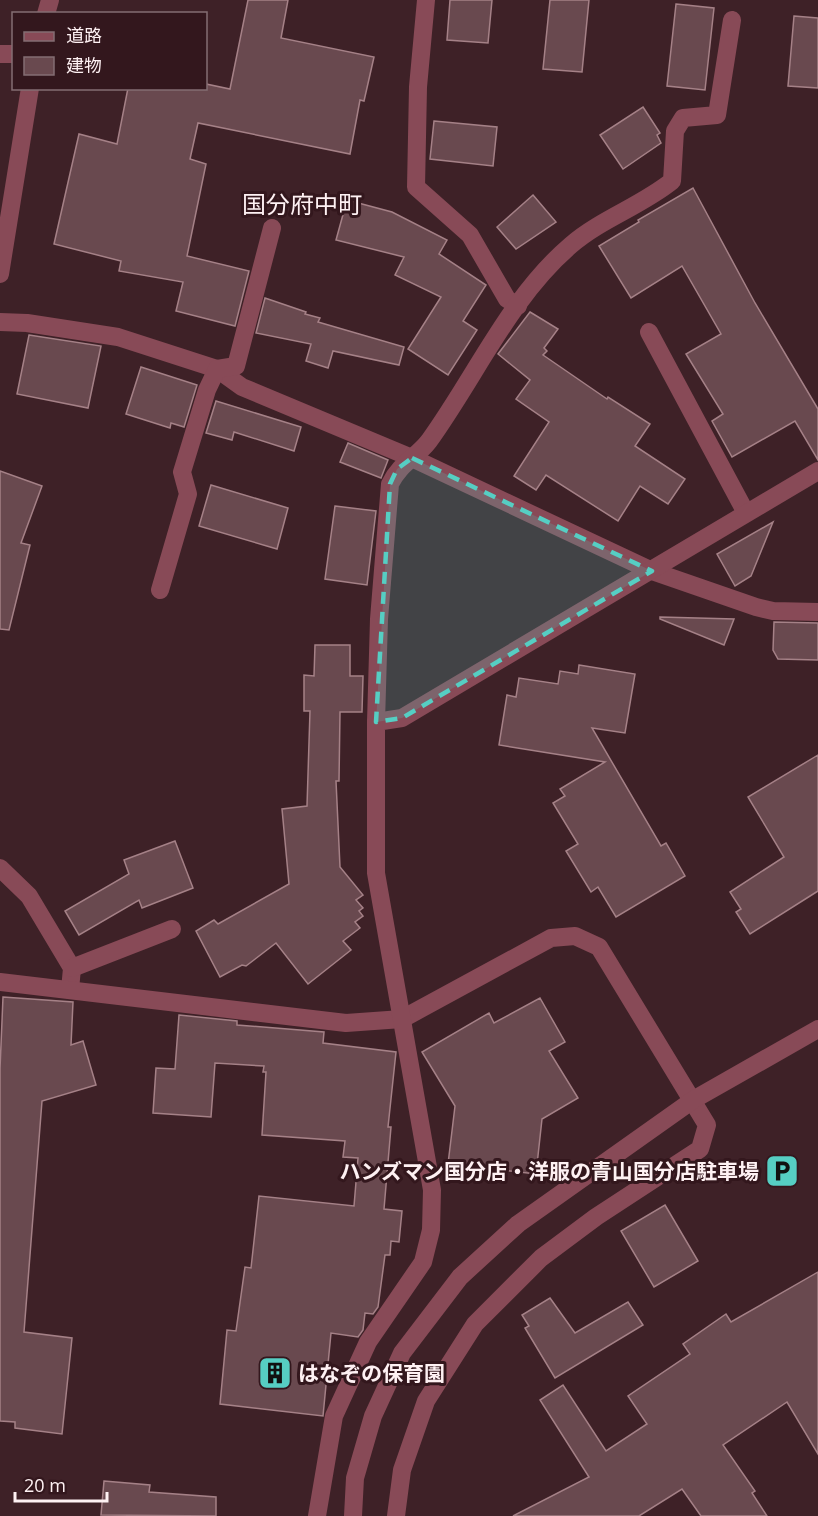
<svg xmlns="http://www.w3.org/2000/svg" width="818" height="1516" font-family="'Open Sans','Noto Sans JP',sans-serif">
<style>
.building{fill:#69494f;stroke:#a58187;stroke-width:1.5}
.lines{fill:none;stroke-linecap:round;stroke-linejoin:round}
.minor{stroke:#884a57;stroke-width:18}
.marked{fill:#56cec3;fill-opacity:0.2;stroke:#56cec3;stroke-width:4.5;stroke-dasharray:12 8;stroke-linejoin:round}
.labels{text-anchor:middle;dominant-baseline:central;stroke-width:6;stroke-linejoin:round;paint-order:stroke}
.poi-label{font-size:21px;font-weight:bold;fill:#fef1f3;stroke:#33171d;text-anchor:end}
.quarter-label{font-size:24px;fill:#fef1f3;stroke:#33171d}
</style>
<rect width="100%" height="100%" fill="#3e2127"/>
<g class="building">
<polygon points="248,0 288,0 281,38 374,57 364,101 360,100 350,154 198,123 190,159 206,164 187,256 249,271 235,326 176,311 183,282 119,271 121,261 54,244 79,134 117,144 128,88 206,88 206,84 230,89"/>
<polygon points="450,0 492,0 488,43 447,40"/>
<polygon points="550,0 589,0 582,72 543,69"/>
<polygon points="676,4 714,8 705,90 667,86"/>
<polygon points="794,16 818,18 818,88 788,86"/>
<polygon points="643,107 660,133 657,135 661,143 623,169 600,135"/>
<polygon points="434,121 497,127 493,166 430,159"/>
<polygon points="693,188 755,303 818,409 818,460 795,421 732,457 712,421 723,414 686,354 721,334 682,266 631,298 599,246 639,222 638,220"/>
<polygon points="533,195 556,222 516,249 497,227"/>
<polygon points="347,200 392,212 447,240 439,254 486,285 463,321 477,330 448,375 408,349 441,297 395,275 404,257 336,240"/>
<polygon points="265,298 306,312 305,314 320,318 318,322 404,347 399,365 333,351 328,368 306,361 311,344 256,333"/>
<polygon points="530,312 558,329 544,348 547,351 543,355 607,399 608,397 650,424 635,446 685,479 668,504 640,486 618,521 546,475 536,490 514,476 549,422 516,399 530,380 498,354"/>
<polygon points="29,335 101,346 88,408 17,394"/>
<polygon points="141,367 197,385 184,427 171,423 170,428 126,414"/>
<polygon points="216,401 301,427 294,451 234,432 232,440 206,433"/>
<polygon points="348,443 388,460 381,478 340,462"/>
<polygon points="0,471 42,486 21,543 30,545 9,630 0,629"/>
<polygon points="211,485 288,508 277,549 199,526"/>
<polygon points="335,506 376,511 367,585 325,579"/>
<polygon points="773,522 751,576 735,586 717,554"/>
<polygon points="660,617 734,619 724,645 660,619"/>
<polygon points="774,622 818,623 818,660 778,659 773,650"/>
<polygon points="315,645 350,645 350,676 363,676 362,712 340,712 339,781 336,781 340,867 363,895 356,900 363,908 359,911 363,916 355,922 360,928 343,941 351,950 308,984 276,943 246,966 242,965 220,977 196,931 214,920 218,924 289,884 282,809 307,806 310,711 304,711 304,675 314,676"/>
<polygon points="579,665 635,674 625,733 592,728 661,846 666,843 685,876 616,917 598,887 591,892 566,851 578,844 553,803 565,796 560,789 605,762 499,745 507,695 516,697 519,678 558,684 560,671 578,674"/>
<polygon points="818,755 818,891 750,934 736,912 741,909 730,892 784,857 748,797"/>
<polygon points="175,841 193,888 142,908 139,900 79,935 65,911 129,874 124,860"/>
<polygon points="3,997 73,1002 71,1045 83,1041 96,1085 42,1101 24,1332 72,1338 62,1434 15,1428 15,1422 0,1421 0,1069"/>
<polygon points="540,998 565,1042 549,1051 578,1098 542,1119 536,1174 448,1164 455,1106 422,1052 489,1013 494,1023"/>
<polygon points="179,1015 237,1021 237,1025 324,1032 323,1043 396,1052 388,1127 391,1127 384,1209 402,1211 399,1242 391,1241 390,1255 385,1255 378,1307 373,1314 365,1313 363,1330 358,1337 331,1333 323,1416 220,1404 227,1330 236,1331 245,1267 251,1268 259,1196 354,1206 358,1158 343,1157 345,1141 262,1135 266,1072 263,1072 264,1066 215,1063 211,1117 153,1113 156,1068 175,1069"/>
<polygon points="665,1205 698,1261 654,1287 621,1231"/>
<polygon points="818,1272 818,1454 787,1402 723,1445 755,1491 752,1493 767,1516 701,1516 682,1489 639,1516 513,1516 589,1477 540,1400 563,1385 606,1451 647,1424 628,1396 690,1354 683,1344 726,1314 731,1322"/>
<polygon points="550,1298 575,1333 628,1302 643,1325 555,1378 525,1328 529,1326 522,1315"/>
<polygon points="104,1481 150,1485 149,1492 216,1497 216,1516 101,1515"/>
</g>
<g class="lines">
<g class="minor">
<polyline points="426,0 418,87 416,187 470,235 507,299 518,306"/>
<polyline points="46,14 50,0"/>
<polyline points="0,54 14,54"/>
<polyline points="0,274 30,88"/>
<polyline points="0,322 27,323 118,337 217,369 242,387 412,458 652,571 756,607 773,611 818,612"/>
<polyline points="649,332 746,513"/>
<polyline points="160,590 188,494 182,472 207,390 217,369 236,366 272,228"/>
<path d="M 376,722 L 379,619 L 390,484 C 400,463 416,458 429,441 C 476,376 510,297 571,245 C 601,219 641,206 672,181 L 675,131 L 683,118 L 717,115 L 732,20"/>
<polyline points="0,868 29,896 72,968 70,990"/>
<polyline points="72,968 172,929"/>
<polyline points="0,982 346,1023 402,1019 551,938 575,936 599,947 707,1125 700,1149 596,1217 541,1258 475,1324 426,1401 402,1470 396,1516"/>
<polyline points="317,1516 334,1416 368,1342 423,1262 431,1230 432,1190 376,873 376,722 402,718 818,471"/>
<polyline points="353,1516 355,1478 373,1416 402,1353 460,1277 518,1224 693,1100 818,1029"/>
</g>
</g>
<path class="marked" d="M 412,458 L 652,571 L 402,718 L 376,722 L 390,484 L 397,469 Z"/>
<defs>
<symbol id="parking-square" viewBox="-11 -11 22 22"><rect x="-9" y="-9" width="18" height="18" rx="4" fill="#56cec3" stroke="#33171d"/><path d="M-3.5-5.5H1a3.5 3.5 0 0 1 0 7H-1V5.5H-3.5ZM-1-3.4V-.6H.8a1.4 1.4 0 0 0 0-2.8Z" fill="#111"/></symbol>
<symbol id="building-square" viewBox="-11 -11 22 22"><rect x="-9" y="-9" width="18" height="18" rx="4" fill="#56cec3" stroke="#33171d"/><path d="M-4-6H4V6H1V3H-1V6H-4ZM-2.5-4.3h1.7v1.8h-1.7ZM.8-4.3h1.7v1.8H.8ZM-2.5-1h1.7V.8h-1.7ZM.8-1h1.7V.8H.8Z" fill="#111"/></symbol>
</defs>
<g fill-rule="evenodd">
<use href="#parking-square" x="763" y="1152" width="38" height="38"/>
<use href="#building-square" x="256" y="1354" width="38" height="38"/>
</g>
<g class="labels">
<g class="poi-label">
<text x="759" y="1171">ハンズマン国分店・洋服の青山国分店駐車場</text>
<text x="298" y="1373" text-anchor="start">はなぞの保育園</text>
</g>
<g class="quarter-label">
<text x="302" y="203">国分府中町</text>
</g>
</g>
<rect x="12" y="12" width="195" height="78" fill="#33171d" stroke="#846e73" stroke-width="1.5"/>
<rect x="24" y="32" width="30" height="9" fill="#884a57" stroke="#846e73" stroke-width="1.5"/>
<text x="66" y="42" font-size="18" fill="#fef1f3">道路</text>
<rect x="24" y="57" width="30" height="18" fill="#69494f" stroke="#846e73" stroke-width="1.5"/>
<text x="66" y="72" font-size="18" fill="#fef1f3">建物</text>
<path d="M15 1492v9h92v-9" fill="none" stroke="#fef1f3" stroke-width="3"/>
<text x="24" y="1492" font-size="18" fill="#fef1f3" stroke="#33171d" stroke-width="4.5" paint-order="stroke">20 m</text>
</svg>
